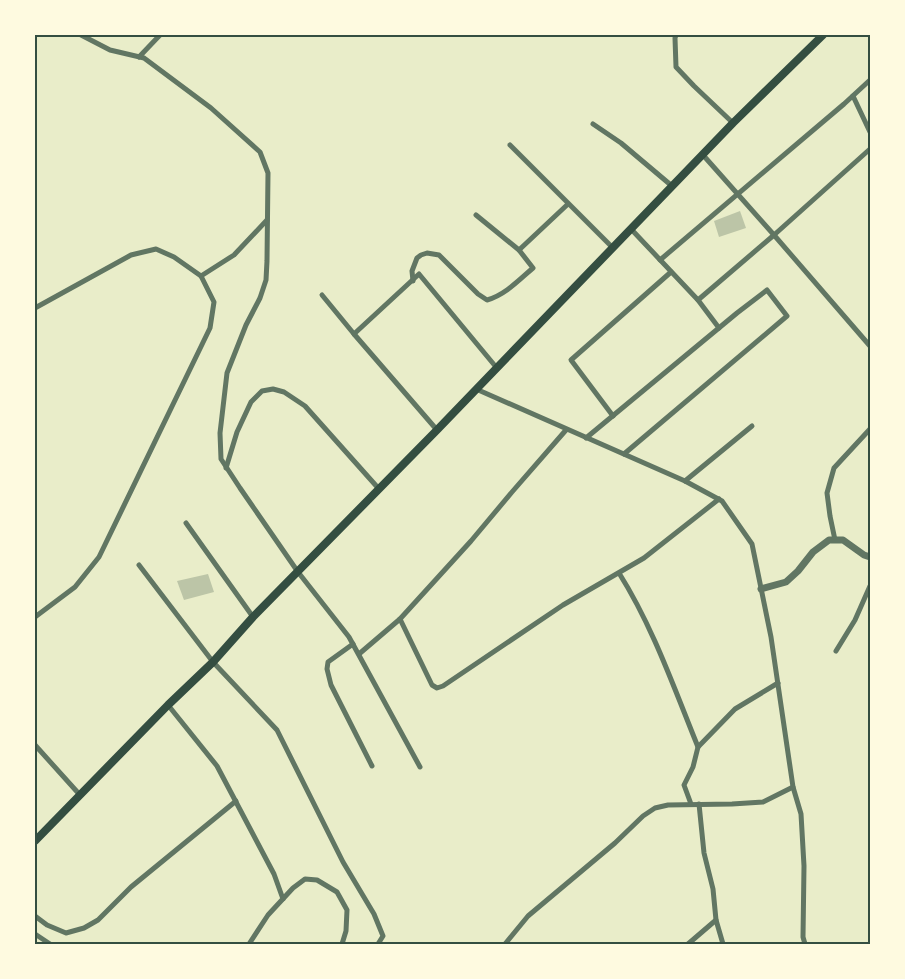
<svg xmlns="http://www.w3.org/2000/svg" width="905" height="979" font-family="'Exo 2',sans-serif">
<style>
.building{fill:#bcc5a7}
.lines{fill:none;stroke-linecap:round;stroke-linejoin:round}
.minor{stroke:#617663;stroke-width:5}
.tertiary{stroke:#617663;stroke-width:7}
.secondary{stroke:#344e41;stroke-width:8}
.neatline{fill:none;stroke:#344e41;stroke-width:2}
</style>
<rect width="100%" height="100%" fill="#e9edc9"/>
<g class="building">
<polygon points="740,211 746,228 719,237 714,221"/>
<polygon points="208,574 214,592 184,600 177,581"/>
</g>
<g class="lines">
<g class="minor">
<polyline points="81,35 110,50 144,58 211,108 260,152 268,173 267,261 266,280 260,298 246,325 227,373 220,433 221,459 240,488 298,572 349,637 420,767"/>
<polyline points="676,35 675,38 676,67 694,86 733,123"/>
<polyline points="139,57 160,35"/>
<polyline points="853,96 870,132"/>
<polyline points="593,124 621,143 672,186"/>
<polyline points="510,145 613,248"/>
<polyline points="703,155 774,235 870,346"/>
<polyline points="631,229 698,300 719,328"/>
<polyline points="519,250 568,204"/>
<polyline points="660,260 844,104 870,80"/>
<polyline points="201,276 234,255 267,220"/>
<path d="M 413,281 L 412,271 L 417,258 L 421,255 L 427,253 L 439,255 L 478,294 L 487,300 C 505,295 519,280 533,268 L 519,250 L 476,215"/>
<polyline points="322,295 354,334 437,430"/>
<polyline points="698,300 774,235 870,149"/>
<polyline points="35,308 131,255 156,249 174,257 201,276 214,302 210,328 99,557 75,587 35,617"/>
<polyline points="354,334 419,274 496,367"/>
<polyline points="476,389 685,481 722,501 752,544 771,637 793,787 801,814 804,866 803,937 805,944"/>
<polyline points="613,416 571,360 671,272"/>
<polyline points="586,438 737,313 767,290 787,316 624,454"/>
<polyline points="226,468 237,432 251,402 262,391 273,389 284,392 305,406 379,489"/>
<polyline points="685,481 752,426"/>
<polyline points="186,523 253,617"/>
<polyline points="835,540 830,516 827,493 834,468 870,429"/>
<polyline points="139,565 213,662 277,730 343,862 374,914 383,936 378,944"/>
<path d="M 619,573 C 653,627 674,688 698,747"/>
<polyline points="400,619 432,685 437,688 443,686 563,605 644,558 719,499"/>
<polyline points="353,644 328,662 327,669 331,685 372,766"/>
<polyline points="836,651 855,620 870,586"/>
<polyline points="359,654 400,619 471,541 512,492 566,430"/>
<polyline points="168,705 217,766 274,874 283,899"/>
<polyline points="35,745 80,795"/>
<polyline points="691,804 684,785 693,767 698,747 735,709 778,683"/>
<polyline points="699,804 704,853 713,889 716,920 723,944"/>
<polyline points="35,916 47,925 66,933 84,928 98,920 131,887 236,801"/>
<polyline points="35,934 50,944"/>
<polyline points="249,944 268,915 293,888 305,879 317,880 337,892 347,910 346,931 342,944"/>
<polyline points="505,944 528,916 615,843 643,816 655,808 668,805 732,804 763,802 793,787"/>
<polyline points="688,944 716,920"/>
</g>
<polyline class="tertiary" points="761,589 786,582 798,571 813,552 829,540 843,540 864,555 870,557"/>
<polyline class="secondary" points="35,841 168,705 213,662 253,617 437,430 733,123 823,35"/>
</g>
<rect width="905" height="979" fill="none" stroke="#fefae0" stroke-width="72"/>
<rect x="36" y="36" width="833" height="907" class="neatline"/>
</svg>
